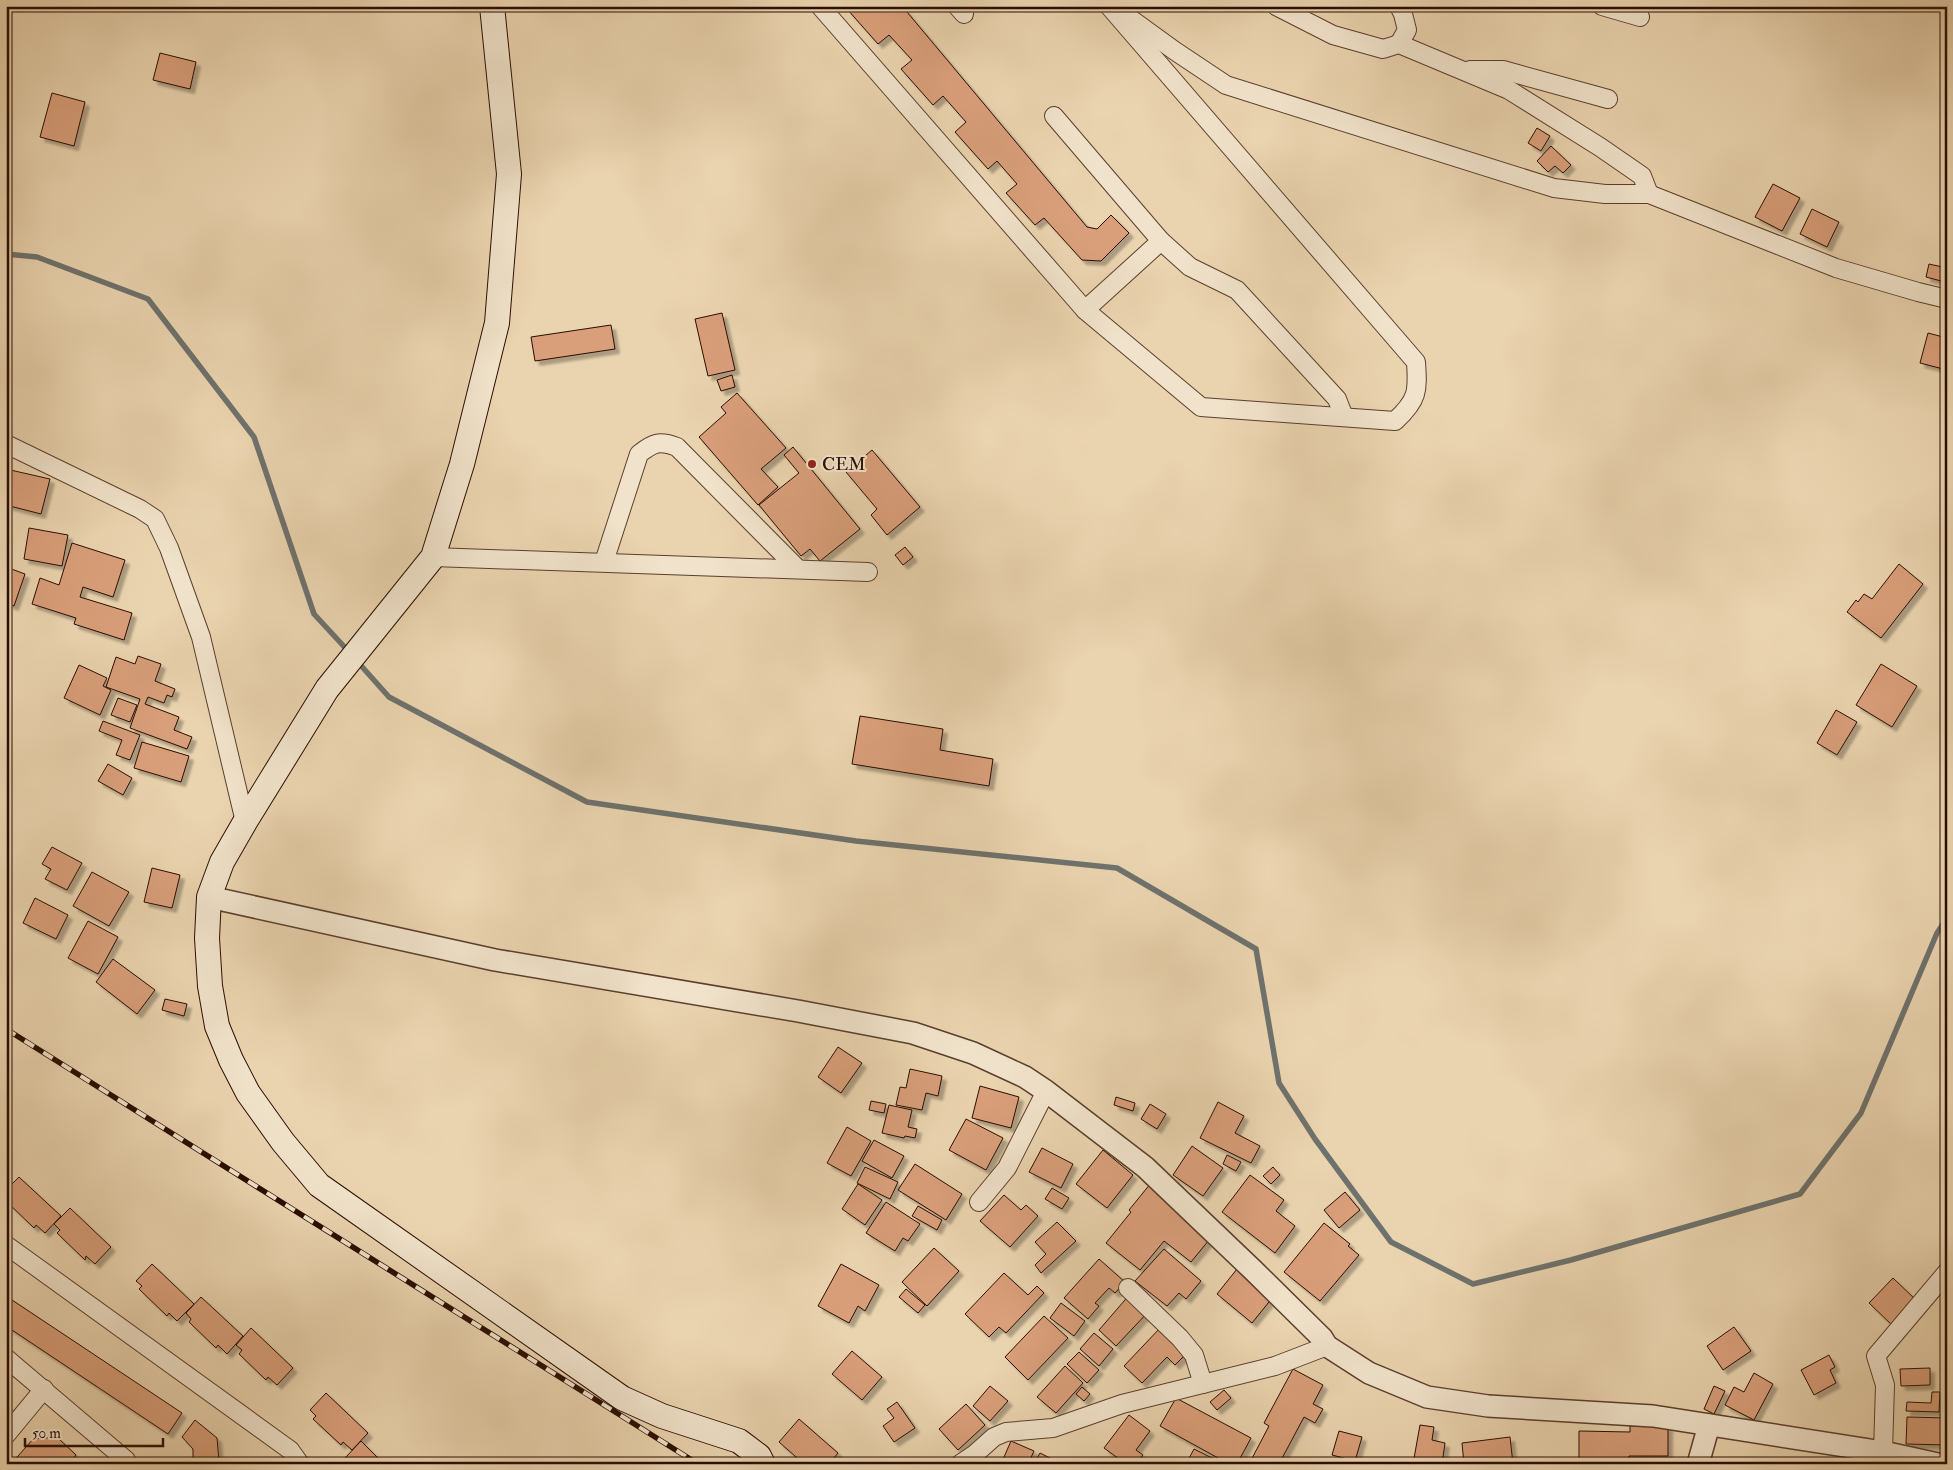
<svg xmlns="http://www.w3.org/2000/svg" width="1953" height="1470" font-family="'IM FELL Double Pica',serif">
<style>
.lines{fill:none;stroke-linecap:round;stroke-linejoin:round}
.stream{stroke:#6e726d;stroke-width:5.5}
.building{fill:#d99f7a;stroke:#2a0d00;filter:url(#shadow)}
.minor-casing{stroke:#5a3f2c;stroke-width:20}
.tertiary-casing{stroke:#5a3f2c;stroke-width:24}
.secondary-casing{stroke:#2a0d00;stroke-width:26}
.minor{stroke:#f1e3cb;stroke-width:18}
.tertiary{stroke:#f1e3cb;stroke-width:21}
.secondary{stroke:#f1e3cb;stroke-width:24}
.rail-casing{stroke:#2a0d00;stroke-width:5.5}
.rail{stroke:#f1e3cb;stroke-width:4;stroke-dasharray:11;stroke-linecap:butt}
.poi-dot{fill:#8f2418;stroke:#f1e3cb;stroke-width:2}
.labels{text-anchor:middle;dominant-baseline:central;stroke-width:4;stroke-linejoin:round;paint-order:stroke}
.poi-label{font-size:18px;fill:#2a0d00;stroke:#f1e3cb;text-anchor:start}
</style>
<defs>
<filter id="shadow"><feDropShadow dx="4.5" dy="4.5" stdDeviation="1" flood-color="#0004"/></filter>
</defs>
<rect width="100%" height="100%" fill="#ead4af"/>
<filter id="stains"><feTurbulence type="fractalNoise" baseFrequency=".004" numOctaves="4"/><feColorMatrix values="0 0 0 0 .2 0 0 0 0 .09 0 0 0 0 .02 0 0 0 .5 -.17"/></filter>
<radialGradient id="worn" r=".72"><stop offset=".6" stop-color="#630" stop-opacity="0"/><stop offset="1" stop-color="#630" stop-opacity=".3"/></radialGradient>
<g class="lines">
<g class="stream">
<polyline points="6,254 37,257 148,299 254,437 314,614 350,653"/>
<polyline points="356,660 389,697 587,802 856,841 1117,868 1256,949 1279,1083 1315,1139 1391,1242 1473,1284 1571,1260 1800,1194 1861,1113 1937,933 1947,918"/>
</g>
</g>
<g class="building">
<polygon points="850,6 902,6 1087,227 1097,229 1111,215 1129,233 1101,261 1082,260 1044,218 1035,225 1006,193 1017,184 997,161 988,169 955,132 966,122 943,96 933,105 901,69 912,60 889,35 878,44 847,9"/>
<polygon points="160,53 196,62 190,89 153,80"/>
<polygon points="52,93 85,102 74,146 40,137"/>
<polygon points="1537,128 1550,136 1541,151 1528,143"/>
<polygon points="1551,146 1571,165 1563,173 1555,166 1548,172 1537,161"/>
<polygon points="1773,184 1800,198 1782,231 1755,217"/>
<polygon points="1812,209 1839,222 1827,247 1800,234"/>
<polygon points="1929,264 1947,268 1945,282 1926,277"/>
<polygon points="722,313 735,370 708,376 695,319"/>
<polygon points="611,325 615,349 535,361 531,337"/>
<polygon points="1928,333 1947,338 1947,370 1920,363"/>
<polygon points="732,375 735,387 721,391 717,380"/>
<polygon points="737,393 786,448 761,469 778,487 758,505 699,437 726,413 721,407"/>
<polygon points="793,447 860,529 820,561 810,549 801,556 759,505 799,473 784,455"/>
<polygon points="872,450 920,507 887,535 871,515 877,509 846,472"/>
<polygon points="6,469 50,479 41,514 6,505"/>
<polygon points="29,528 68,535 62,566 24,559"/>
<polygon points="72,543 125,560 113,597 83,587 80,597 132,613 124,640 74,624 76,618 32,604 40,578 59,585"/>
<polygon points="905,547 913,557 903,565 895,555"/>
<polygon points="1899,564 1923,584 1881,638 1847,612 1856,600 1858,602 1864,594 1872,599"/>
<polygon points="6,567 25,574 14,606 6,603"/>
<polygon points="138,656 161,664 155,681 175,689 172,697 167,695 164,703 148,697 145,704 179,717 174,730 192,737 187,749 130,728 140,699 106,687 116,657 135,664"/>
<polygon points="1881,664 1917,686 1892,727 1856,705"/>
<polygon points="79,665 107,678 103,686 111,690 100,715 64,698"/>
<polygon points="118,698 137,705 130,722 111,715"/>
<polygon points="1836,710 1857,722 1837,755 1817,743"/>
<polygon points="860,716 943,729 940,750 993,759 989,786 852,764"/>
<polygon points="103,721 140,735 130,760 116,755 122,740 99,731"/>
<polygon points="142,742 189,756 181,782 134,768"/>
<polygon points="108,764 132,778 123,795 98,781"/>
<polygon points="52,847 82,863 67,890 45,879 51,869 42,864"/>
<polygon points="152,868 180,875 172,908 144,902"/>
<polygon points="92,872 129,892 109,926 73,906"/>
<polygon points="35,898 68,915 56,939 23,923"/>
<polygon points="88,921 118,937 98,974 68,958"/>
<polygon points="113,959 155,990 137,1014 96,982"/>
<polygon points="165,999 187,1004 184,1016 162,1010"/>
<polygon points="838,1047 862,1063 841,1093 818,1077"/>
<polygon points="910,1069 942,1076 938,1096 926,1093 922,1110 896,1105 900,1087 906,1088"/>
<polygon points="980,1086 1019,1097 1011,1128 972,1118"/>
<polygon points="1116,1097 1135,1103 1133,1111 1114,1105"/>
<polygon points="871,1101 886,1104 884,1113 869,1110"/>
<polygon points="1218,1102 1244,1116 1235,1133 1260,1146 1251,1163 1200,1138"/>
<polygon points="1150,1104 1166,1114 1157,1129 1141,1119"/>
<polygon points="889,1105 912,1110 908,1127 917,1129 915,1138 905,1136 904,1138 882,1133"/>
<polygon points="966,1119 1003,1138 986,1170 949,1150"/>
<polygon points="847,1127 871,1141 851,1176 827,1163"/>
<polygon points="874,1140 904,1156 892,1178 862,1161"/>
<polygon points="1192,1146 1223,1168 1203,1196 1173,1175"/>
<polygon points="1042,1148 1073,1164 1061,1188 1029,1172"/>
<polygon points="1103,1150 1133,1175 1107,1208 1076,1184"/>
<polygon points="1227,1155 1241,1162 1236,1171 1223,1164"/>
<polygon points="915,1164 962,1194 946,1220 898,1190"/>
<polygon points="865,1167 898,1182 890,1199 857,1183"/>
<polygon points="1273,1167 1280,1175 1271,1184 1263,1176"/>
<polygon points="1250,1175 1284,1200 1276,1211 1295,1226 1275,1253 1222,1212"/>
<polygon points="19,1177 61,1216 45,1233 36,1225 34,1228 7,1202 10,1199 6,1196 6,1190"/>
<polygon points="1151,1183 1214,1234 1191,1262 1164,1241 1140,1270 1106,1243 1131,1212 1129,1210"/>
<polygon points="858,1184 882,1200 865,1225 842,1209"/>
<polygon points="1052,1188 1069,1198 1062,1209 1045,1199"/>
<polygon points="1345,1192 1360,1210 1339,1228 1324,1210"/>
<polygon points="1004,1195 1021,1210 1026,1205 1038,1216 1010,1247 980,1221"/>
<polygon points="886,1202 920,1224 908,1241 903,1238 895,1251 866,1233"/>
<polygon points="918,1206 942,1220 937,1230 912,1216"/>
<polygon points="70,1208 111,1247 95,1264 86,1256 85,1260 57,1233 60,1230 54,1224"/>
<polygon points="1057,1222 1076,1241 1041,1273 1035,1265 1046,1254 1035,1242"/>
<polygon points="1324,1223 1350,1244 1348,1246 1359,1255 1320,1301 1284,1272"/>
<polygon points="934,1248 959,1271 927,1306 902,1282"/>
<polygon points="1164,1249 1201,1281 1186,1299 1179,1293 1167,1306 1135,1281"/>
<polygon points="1099,1259 1125,1282 1115,1293 1109,1288 1095,1303 1099,1306 1088,1319 1064,1298"/>
<polygon points="152,1264 194,1304 177,1321 169,1313 167,1316 139,1289 142,1286 136,1281"/>
<polygon points="841,1264 879,1285 865,1311 858,1306 849,1323 818,1306"/>
<polygon points="1237,1269 1273,1297 1252,1323 1217,1294"/>
<polygon points="1004,1273 1028,1295 1037,1286 1044,1293 1006,1333 999,1327 989,1337 965,1314"/>
<polygon points="1893,1278 1917,1301 1893,1326 1869,1303"/>
<polygon points="906,1289 925,1305 918,1313 899,1297"/>
<polygon points="1131,1293 1150,1310 1116,1346 1099,1330"/>
<polygon points="6,1296 182,1413 168,1434 6,1326"/>
<polygon points="201,1297 243,1336 227,1354 218,1345 216,1348 189,1322 191,1319 186,1313"/>
<polygon points="1061,1303 1085,1321 1074,1336 1050,1318"/>
<polygon points="1044,1316 1068,1338 1028,1380 1005,1357"/>
<polygon points="1161,1327 1188,1352 1175,1365 1167,1357 1142,1383 1124,1366"/>
<polygon points="1734,1327 1751,1351 1723,1370 1707,1346"/>
<polygon points="251,1328 293,1368 277,1385 268,1377 266,1380 239,1354 242,1350 236,1345"/>
<polygon points="1094,1333 1113,1349 1099,1366 1080,1349"/>
<polygon points="852,1351 882,1377 862,1400 832,1374"/>
<polygon points="1079,1352 1099,1370 1087,1383 1067,1364"/>
<polygon points="1829,1355 1835,1367 1830,1370 1836,1383 1814,1395 1801,1370"/>
<polygon points="1065,1366 1083,1383 1056,1413 1037,1397"/>
<polygon points="1930,1368 1930,1385 1901,1386 1900,1369"/>
<polygon points="1293,1369 1323,1385 1313,1404 1323,1409 1315,1423 1304,1417 1279,1464 1249,1464 1269,1426 1264,1423"/>
<polygon points="1754,1373 1773,1384 1754,1420 1725,1405 1734,1387 1744,1392"/>
<polygon points="990,1386 1008,1401 990,1421 973,1406"/>
<polygon points="1714,1386 1725,1391 1714,1414 1704,1409"/>
<polygon points="1082,1387 1090,1394 1084,1401 1076,1394"/>
<polygon points="1224,1390 1231,1398 1217,1410 1210,1402"/>
<polygon points="1932,1392 1940,1392 1939,1412 1906,1411 1907,1402 1931,1403"/>
<polygon points="326,1393 368,1433 352,1450 343,1442 341,1445 313,1419 316,1416 310,1410"/>
<polygon points="1176,1398 1251,1438 1237,1464 1229,1464 1160,1426"/>
<polygon points="897,1402 915,1428 894,1442 883,1426 894,1418 887,1409"/>
<polygon points="966,1404 985,1425 958,1450 939,1429"/>
<polygon points="1129,1415 1150,1431 1136,1450 1143,1455 1136,1464 1126,1464 1104,1448"/>
<polygon points="1907,1417 1947,1418 1947,1445 1906,1444"/>
<polygon points="799,1419 838,1453 829,1464 804,1464 779,1442"/>
<polygon points="195,1420 217,1438 219,1461 217,1464 191,1464 193,1461 193,1449 182,1437"/>
<polygon points="1420,1425 1434,1427 1432,1440 1445,1443 1442,1464 1413,1464"/>
<polygon points="1630,1426 1668,1426 1668,1456 1629,1456 1629,1464 1579,1464 1579,1431 1630,1432"/>
<polygon points="1339,1431 1362,1437 1355,1461 1332,1455"/>
<polygon points="57,1437 76,1455 69,1464 11,1464 33,1439"/>
<polygon points="1510,1437 1513,1464 1464,1464 1462,1443"/>
<polygon points="361,1441 384,1464 351,1464 345,1458"/>
<polygon points="1011,1441 1034,1451 1028,1464 1001,1464"/>
<polygon points="1194,1449 1224,1464 1186,1464"/>
<polygon points="1040,1453 1062,1464 1034,1464"/>
</g>
<g class="lines">
<defs>
<g id="minor">
<path d="M 820,6 L 1085,310 L 1201,407 L 1395,421 C 1418,400 1418,391 1416,362 L 1109,6"/>
<polyline points="957,6 964,14"/>
<polyline points="1276,6 1333,35 1383,49 1399,44 1509,90 1600,147 1642,176 1649,194"/>
<polyline points="1399,6 1403,14 1407,30 1399,44"/>
<polyline points="1602,6 1640,17"/>
<polyline points="1124,14 1175,51 1226,85 1554,188 1605,194 1649,194 1836,268 1918,292 1947,299"/>
<polyline points="1470,70 1503,70 1608,99"/>
<polyline points="1054,116 1161,241 1190,267 1237,290 1337,399 1344,417"/>
<polyline points="1085,310 1161,241"/>
<polyline points="6,444 140,509 155,519 169,548 201,637 245,822"/>
<polyline points="433,557 868,572"/>
<path d="M 604,562 L 639,454 C 653,443 659,440 677,447 L 798,569"/>
<polyline points="979,1202 1007,1168 1046,1091"/>
<polyline points="6,1245 290,1450 300,1464"/>
<polyline points="1128,1288 1180,1338 1194,1355 1203,1384"/>
<polyline points="6,1358 126,1460 126,1464"/>
<polyline points="6,1435 44,1389"/>
<polyline points="1883,1452 1885,1385 1876,1356 1947,1272"/>
<polyline points="960,1464 975,1454 994,1437 1006,1432 1053,1428 1122,1404 1275,1366 1327,1346"/>
</g>
<g id="tertiary">
<polyline points="209,897 495,960 798,1011 913,1033 973,1053 1025,1077 1046,1091 1145,1167 1253,1270 1322,1338 1327,1346 1369,1373 1427,1397 1488,1406 1653,1416 1883,1452 1938,1464"/>
<polyline points="1698,1464 1709,1425"/>
</g>
<polyline id="secondary" points="492,6 509,174 497,323 462,464 433,557 327,689 245,822 222,862 209,897 207,938 210,986 217,1026 231,1060 248,1093 283,1142 319,1185 622,1398 662,1416 739,1441 759,1456 763,1464"/>
</defs>
<use href="#minor" class="minor-casing"/>
<use href="#tertiary" class="tertiary-casing"/>
<use href="#secondary" class="secondary-casing"/>
<use href="#minor" class="minor"/>
<use href="#tertiary" class="tertiary"/>
<use href="#secondary" class="secondary"/>
<defs>
<polyline id="rail" points="6,1029 698,1464"/>
</defs>
<use href="#rail" class="rail-casing"/>
<use href="#rail" class="rail"/>
</g>
<circle class="poi-dot" cx="812" cy="464" r="5"/>
<g class="labels">
<g class="poi-label">
<text x="822" y="464">CEM</text>
</g>
</g>
<rect width="1953" height="1470" fill="none" stroke="#ead4af" stroke-width="25"/>
<rect x="8" y="8" width="1938" height="1455" fill="none" stroke="#2a0d00" stroke-width="2.5"/>
<rect x="12" y="12" width="1928" height="1445" fill="none" stroke="#2a0d00"/>
<path d="M25 1438v8h138v-8" fill="none" stroke="#2a0d00" stroke-width="2.5"/>
<text x="32" y="1438" font-size="15" fill="#2a0d00" stroke="#f1e3cb" stroke-width="4" paint-order="stroke">50 m</text>
<rect width="100%" height="100%" filter="url(#stains)"/>
<rect width="100%" height="100%" fill="url(#worn)"/>
</svg>
